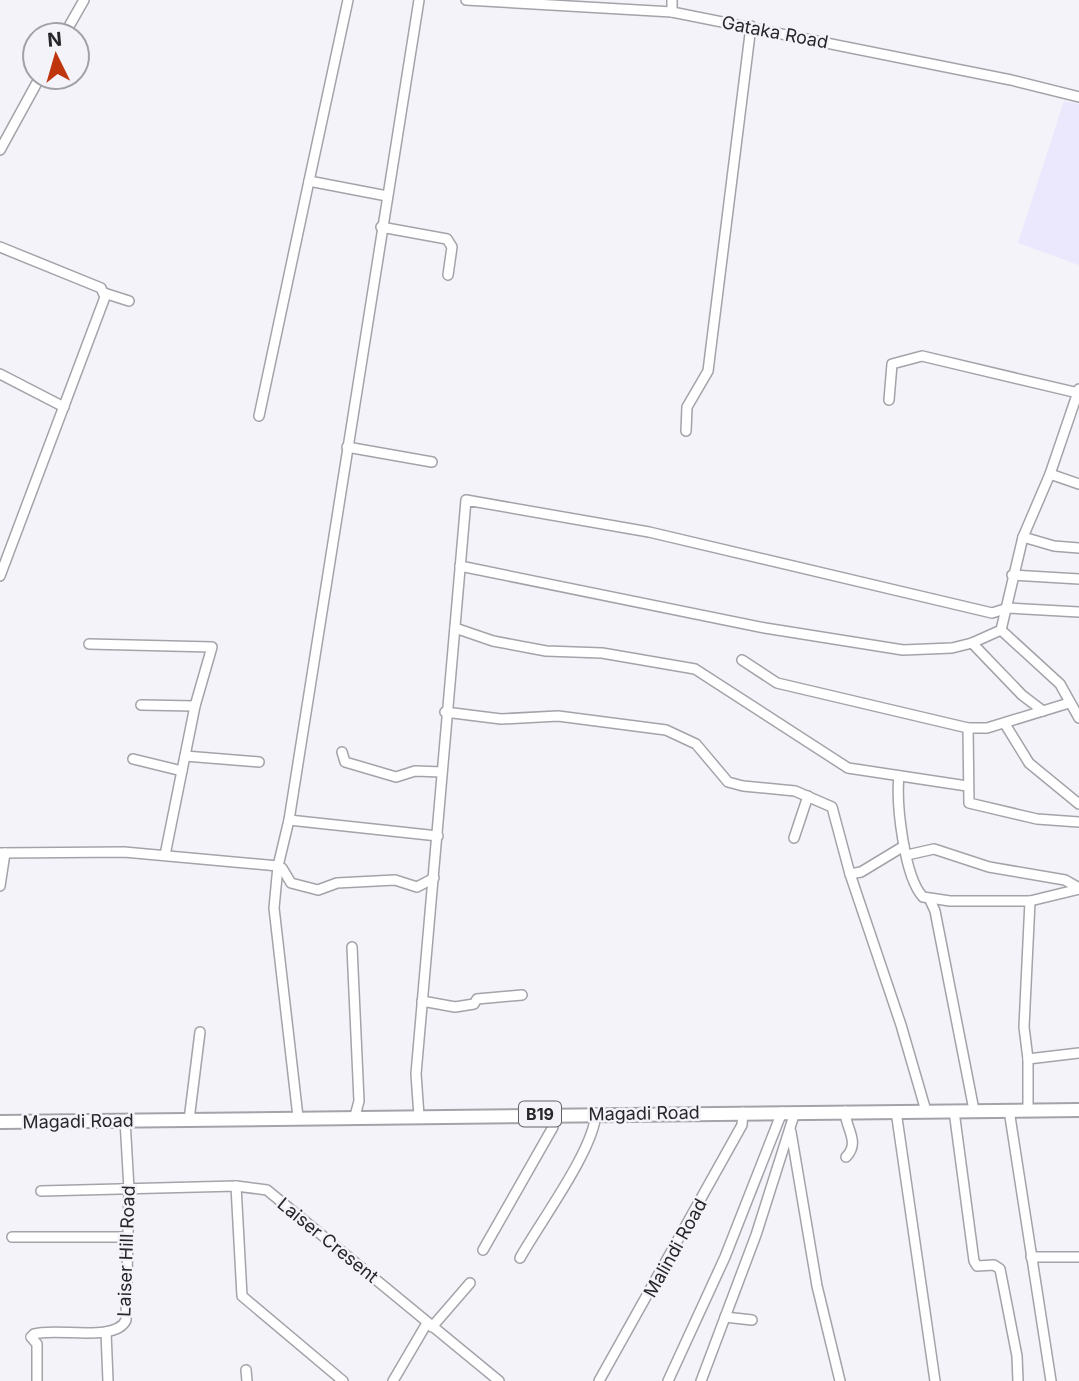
<svg xmlns="http://www.w3.org/2000/svg" width="1079" height="1381" font-family="Inter,sans-serif">
<style>
.education{fill:#ebe7fd}
.lines{fill:none;stroke-linecap:round;stroke-linejoin:round}
.minor-casing{stroke:#a4a3a9;stroke-width:12}
.highway-casing{stroke:#a4a3a9;stroke-width:16}
.minor{stroke:#fff;stroke-width:9}
.highway{stroke:#fff;stroke-width:12}
.labels{text-anchor:middle;dominant-baseline:central;stroke-width:5;stroke-linejoin:round;paint-order:stroke}
.shield{fill:#f4f3fa;stroke:#646467;stroke-width:2}
.shield-label{font-size:16px;font-weight:bold;fill:#272628}
.street-label{font-size:18px;fill:#272628;stroke:#f4f3fa}
</style>
<rect width="100%" height="100%" fill="#f4f3fa"/>
<polygon class="education" points="1064,101 1079,104 1079,265 1018,243"/>
<g class="lines">
<defs>
<g id="minor">
<polyline points="348,0 309,181 387,196"/>
<polyline points="466,0 672,12 1011,80 1079,97"/>
<polyline points="672,12 672,0"/>
<polyline points="64,35 84,0"/>
<polyline points="0,150 40,77"/>
<polyline points="381,227 447,239 452,247 448,275"/>
<polyline points="0,247 101,288 105,297 0,576"/>
<polyline points="104,293 129,301"/>
<polyline points="0,374 64,407"/>
<polyline points="889,400 892,364 922,356 1078,393"/>
<polyline points="259,416 309,181"/>
<polyline points="686,431 687,407 708,371 751,26"/>
<polyline points="347,447 432,462"/>
<polyline points="1050,474 1079,484"/>
<polyline points="1023,537 1054,546 1079,548"/>
<polyline points="460,566 765,628 903,650 952,648 972,643 1001,630 1023,537 1050,474 1079,389"/>
<polyline points="1012,575 1079,579"/>
<polyline points="455,628 493,641 546,651 602,653 695,669 848,768 967,786"/>
<polyline points="1001,630 1060,684 1079,718"/>
<polyline points="972,643 1022,695 1043,711"/>
<polyline points="89,644 212,647 195,706 165,855"/>
<polyline points="742,660 777,683 968,728 987,728 1069,703"/>
<polyline points="141,705 195,706"/>
<polyline points="445,712 501,719 558,716 666,730 696,744 728,782 743,786 795,791 832,807 850,874 901,1025 926,1111"/>
<polyline points="1005,724 1029,763 1079,804"/>
<polyline points="968,728 969,803 1037,819 1079,822"/>
<polyline points="342,752 345,762 396,777 415,771 442,772"/>
<polyline points="185,756 259,762"/>
<polyline points="133,759 182,771"/>
<path d="M 899,776 C 896,803 904,877 923,897 L 950,901 L 1030,901 L 1079,889"/>
<polyline points="289,820 438,836"/>
<polyline points="794,838 808,796"/>
<polyline points="0,853 124,852 278,866"/>
<polyline points="907,855 934,849 989,867 1065,880 1079,888"/>
<polyline points="282,868 291,883 318,890 337,883 395,880 417,887 434,878"/>
<polyline points="850,874 861,872 904,846"/>
<polyline points="0,886 5,853"/>
<polyline points="930,900 935,911 974,1110"/>
<polyline points="352,947 359,1101 355,1116"/>
<polyline points="422,1001 455,1007 474,1004 477,999 522,995"/>
<polyline points="1028,1059 1079,1053"/>
<polyline points="1009,1110 1051,1381"/>
<polyline points="1028,1110 1028,1059 1024,1027 1030,901"/>
<path d="M 845,1111 C 845,1128 861,1142 846,1157"/>
<polyline points="896,1111 935,1381"/>
<polyline points="954,1111 974,1261 977,1266 994,1265 1000,1269 1017,1356 1018,1381"/>
<polyline points="419,1116 416,1074 466,500 649,532 992,613 1008,608 1079,612"/>
<polyline points="298,1117 274,908 278,866 289,820 419,0"/>
<polyline points="189,1120 200,1032"/>
<polyline points="791,1132 817,1286 840,1381"/>
<polyline points="236,1186 242,1296 343,1381"/>
<polyline points="41,1191 236,1186 267,1190 499,1381"/>
<polyline points="12,1237 127,1237"/>
<polyline points="483,1250 553,1127 550,1114"/>
<polyline points="1031,1257 1079,1257"/>
<path d="M 520,1258 C 540,1222 594,1150 596,1113"/>
<polyline points="725,1317 752,1320"/>
<polyline points="432,1327 470,1283"/>
<polyline points="106,1332 108,1381"/>
<polyline points="246,1370 247,1381"/>
<path d="M 37,1381 L 37,1344 L 31,1337 L 34,1334 C 55,1327 116,1343 126,1320 L 129,1189 L 125,1120"/>
<polyline points="393,1381 427,1323"/>
<polyline points="599,1381 742,1125 743,1112"/>
<polyline points="668,1381 725,1257 782,1112"/>
<polyline points="701,1381 756,1235 795,1112"/>
</g>
<polyline id="highway" points="0,1122 1079,1110"/>
</defs>
<use href="#minor" class="minor-casing"/>
<use href="#highway" class="highway-casing"/>
<use href="#minor" class="minor"/>
<use href="#highway" class="highway"/>
</g>
<g class="labels">
<rect class="shield" x="519" y="1101.5" width="42" height="25" rx="5"/>
<g class="shield-label">
<text x="540" y="1114">B19</text>
</g>
<g class="street-label">
<text transform="translate(775 32) rotate(11)">Gataka Road</text>
<text transform="translate(644 1113) rotate(-1)">Magadi Road</text>
<text transform="translate(78 1121) rotate(-1)">Magadi Road</text>
<text transform="translate(328 1240) rotate(39)">Laiser Cresent</text>
<text transform="translate(675 1248) rotate(-61)">Malindi Road</text>
<text transform="translate(126 1251) rotate(-88)">Laiser Hill Road</text>
</g>
</g>
<g transform="translate(56 56) rotate(355)"><circle r="33" fill="#f4f3fa" stroke="#a2a1a6" stroke-width="2"/>
<path d="M0-5L12 26L0 18L-12 26Z" fill="#be350e"/>
<text y="-10" font-size="19" font-weight="bold" text-anchor="middle" fill="#272628">N</text>
</g>
</svg>
